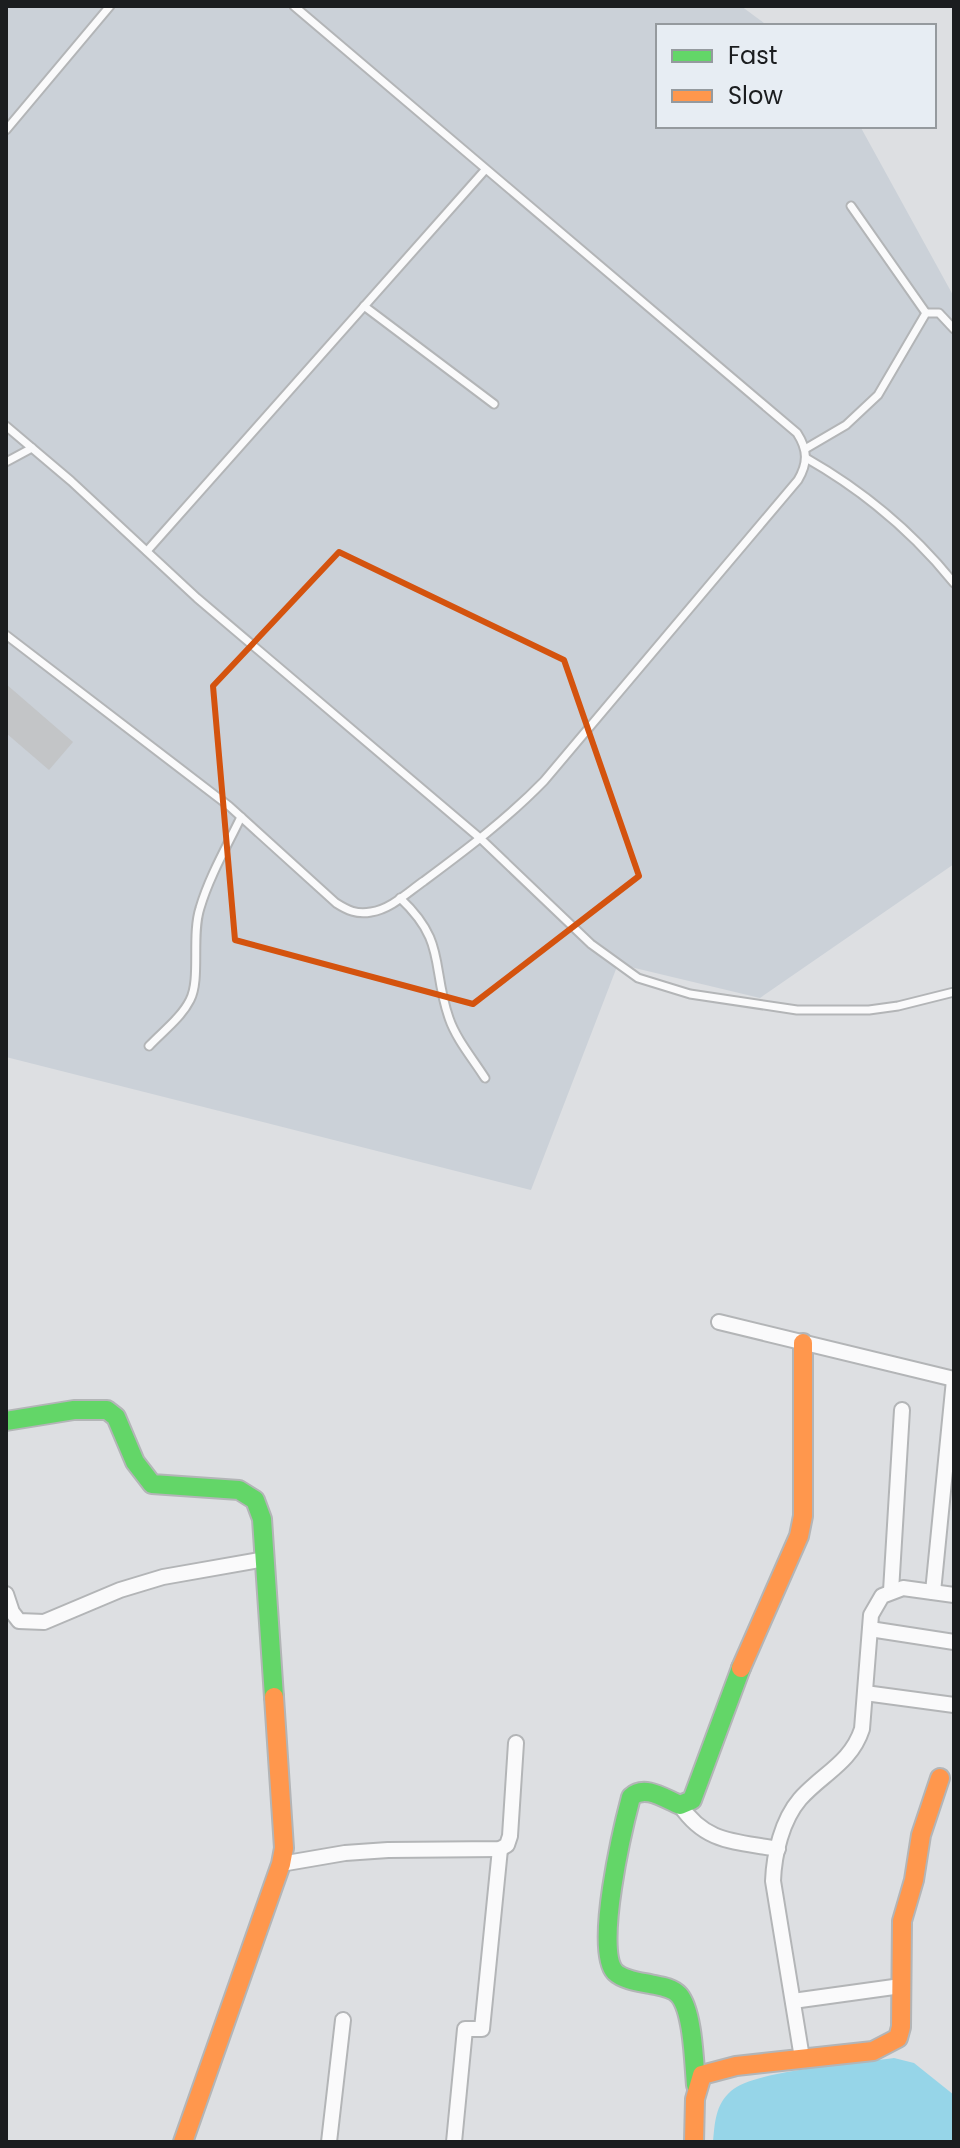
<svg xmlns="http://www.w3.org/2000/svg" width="960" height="2148" font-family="Poppins,sans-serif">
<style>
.built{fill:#cbd1d8}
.water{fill:#96d5e8}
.building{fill:#c3c5c7}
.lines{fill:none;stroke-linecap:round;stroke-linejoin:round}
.lane-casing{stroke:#b3b5b7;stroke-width:11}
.street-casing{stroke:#b3b5b7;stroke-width:18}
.fast-casing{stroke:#b3b5b7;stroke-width:22}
.slow-casing{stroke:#b3b5b7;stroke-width:22}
.lane{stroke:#fafafb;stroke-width:7}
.street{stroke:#fafafb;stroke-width:14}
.fast{stroke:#63d668;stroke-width:18}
.slow{stroke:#ff974d;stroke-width:18}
.marked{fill:none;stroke:#d4530e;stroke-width:6;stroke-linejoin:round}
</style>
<rect width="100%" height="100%" fill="#dddfe2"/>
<polygon class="built" points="6,6 741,6 768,26 658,26 658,126 860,126 954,297 954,864 760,998 618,964 531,1190 6,1057"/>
<path class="water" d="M 894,2058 L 914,2063 L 954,2095 L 954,2142 L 713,2142 C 715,2123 715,2105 731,2091 C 755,2070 859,2063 894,2058 Z"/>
<polygon class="building" points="6,684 73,742 49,770 6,733"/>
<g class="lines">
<defs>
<g id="lane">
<polyline points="6,130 110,6"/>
<polyline points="851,206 926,313"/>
<polyline points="364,306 494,404"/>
<polyline points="6,426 71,481 197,598 481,839 591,944 638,978 690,994 797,1010 869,1010 898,1006 954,992"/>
<polyline points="805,449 846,425 878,395 926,313 939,313 954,329"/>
<path d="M 806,458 C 864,491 912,531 954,583"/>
<polyline points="6,462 32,448"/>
<polyline points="147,551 485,170"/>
<path d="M 6,635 L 229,806 L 336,903 C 347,910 357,915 371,912 C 391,909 408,892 424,881 C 467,849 507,819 544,781 L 798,480 C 808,463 808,450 797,433 L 294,6"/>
<path d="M 400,898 C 447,942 431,966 449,1018 C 456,1039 473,1059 485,1078"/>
<path d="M 149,1046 C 162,1032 181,1018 190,1000 C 201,979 191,936 200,908 C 209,877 227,846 241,817"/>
</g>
<g id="street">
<polyline points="719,1322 954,1379"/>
<polyline points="891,1591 902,1410"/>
<polyline points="933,1592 954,1380"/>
<polyline points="6,1594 12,1612 19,1621 44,1622 120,1590 163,1577 265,1559"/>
<polyline points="870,1629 954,1642"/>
<polyline points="865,1693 954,1705"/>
<path d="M 680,1805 C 706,1844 736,1841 778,1849"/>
<polyline points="281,1864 345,1853 388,1850 500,1849 507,1845 510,1836 516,1743"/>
<polyline points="793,2001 901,1986"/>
<path d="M 802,2058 L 773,1881 C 774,1854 782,1820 800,1799 C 822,1774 851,1763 862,1729 L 871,1615 L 882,1596 L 903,1588 L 954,1595"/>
<polyline points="329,2142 343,2020"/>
<polyline points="454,2142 465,2029 482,2029 500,1849"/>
</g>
<g id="fast">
<polyline points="6,1421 74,1410 107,1410 116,1417 135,1462 152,1484 239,1490 255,1500 262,1519 274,1697"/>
<path d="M 696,2085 C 694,2063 693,2011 679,1995 C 672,1987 659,1986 650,1984 C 640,1982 623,1980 615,1972 C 594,1950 623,1827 631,1797 C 645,1784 665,1799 680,1805 L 692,1800 L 741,1668"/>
</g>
<g id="slow">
<polyline points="741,1668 799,1536 803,1516 803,1343"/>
<polyline points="183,2142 281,1864 284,1848 274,1697"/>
<polyline points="694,2142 695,2099 702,2075 736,2066 873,2051 898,2038 901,2027 902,1921 914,1880 921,1835 940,1778"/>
</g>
</defs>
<use href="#lane" class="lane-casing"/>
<use href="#street" class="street-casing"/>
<use href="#fast" class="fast-casing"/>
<use href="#slow" class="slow-casing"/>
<use href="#lane" class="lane"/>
<use href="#street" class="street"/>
<use href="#fast" class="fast"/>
<use href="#slow" class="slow"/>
</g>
<path class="marked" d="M 339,552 L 564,660 L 639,876 L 473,1004 L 235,940 L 213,686 Z"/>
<rect width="960" height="2148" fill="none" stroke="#1b1d1f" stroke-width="16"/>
<rect x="656" y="24" width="280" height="104" fill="#e7edf3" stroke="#959a9e" stroke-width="2"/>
<rect x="672" y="50" width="40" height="12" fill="#63d668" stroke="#959a9e" stroke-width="2"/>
<text x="728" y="64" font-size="24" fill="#1b1d1f">Fast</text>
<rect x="672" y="90" width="40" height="12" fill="#ff974d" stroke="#959a9e" stroke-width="2"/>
<text x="728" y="104" font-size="24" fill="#1b1d1f">Slow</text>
</svg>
